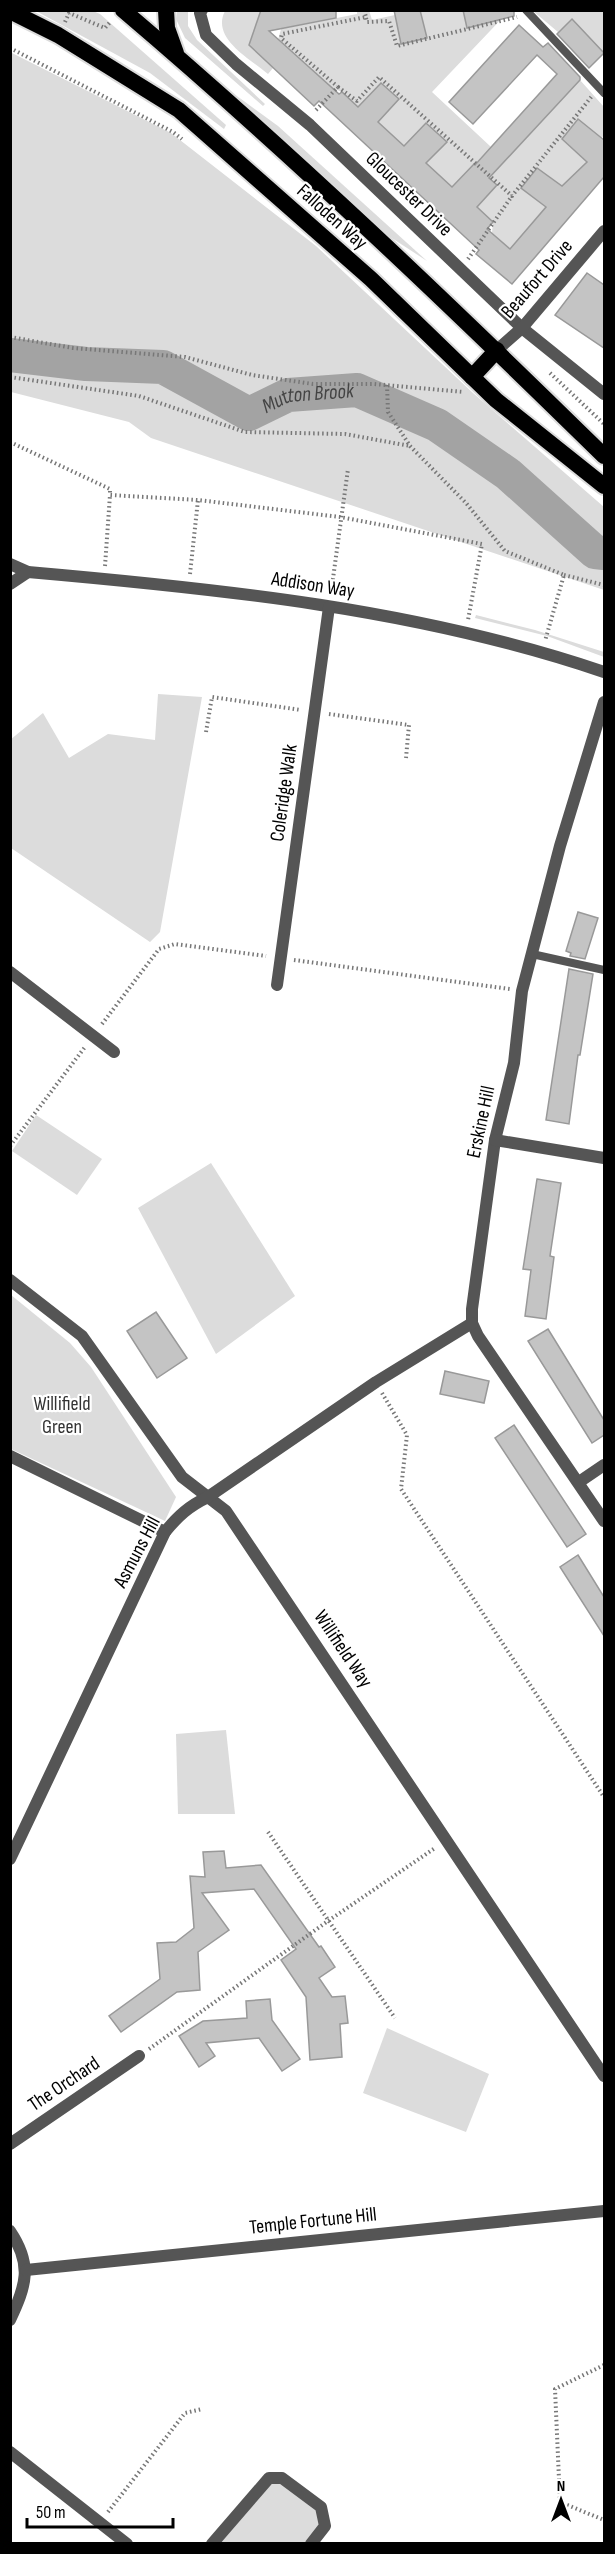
<svg xmlns="http://www.w3.org/2000/svg" width="615" height="2554" font-family="'Sofia Sans Condensed',sans-serif">
<style>
.green{fill:#dcdcdc}
.lines{fill:none;stroke-linecap:round;stroke-linejoin:round}
.river{stroke:#a3a3a3;stroke-width:34}
.building{fill:#c4c4c4;stroke:#999;stroke-width:1.5}
.trunk-casing{stroke:#dbdbdb;stroke-width:20}
.path{stroke:#777;stroke-width:4;stroke-dasharray:1.5 3;stroke-linecap:butt}
.service{stroke:#555;stroke-width:8}
.minor{stroke:#555;stroke-width:12}
.trunk{stroke:#000;stroke-width:16}
.labels{text-anchor:middle;dominant-baseline:central;stroke-width:4.5;stroke-linejoin:round;paint-order:stroke}
.street-label{font-size:20px;fill:#000;stroke:#fff}
.park-label{font-size:20px;fill:#333;stroke:#fff}
.water-label{font-size:21px;font-style:italic;fill:#444;stroke:#fff}
</style>
<rect width="100%" height="100%" fill="#fff"/>
<g class="green">
<polygon points="369,10 372,20 395,15 401,44 427,38 420,11 463,11 468,28 493,21 490,11 509,11 432,92 505,160 580,80 604,107 604,134 602,138 577,119 562,139 587,162 562,186 537,169 521,188 546,207 510,249 492,233 493,222 477,207 497,185 474,164 452,187 426,163 446,142 427,123 404,146 378,122 398,99 381,83 358,107 342,92 332,88 278,40 281,29 357,14 357,11"/>
<polygon points="36,11 93,11 100,14 226,125 224,129 150,73"/>
<polygon points="177,11 188,11 188,26 197,40 265,104 263,106 185,38 176,19"/>
<path d="M 225,11 L 261,11 L 249,45 L 273,68 L 268,74 C 249,58 211,38 225,11 Z"/>
<polygon points="533,11 604,11 604,54 572,20 558,32"/>
<polygon points="10,52 171,133 316,246 473,393 604,507 604,590 151,438 129,422 11,392"/>
<polygon points="237,96 278,126 427,261 381,231"/>
<polygon points="476,615 535,630 604,652 604,657 547,636 475,618"/>
<polygon points="158,694 202,697 160,932 150,942 11,848 10,740 43,713 69,758 108,734 155,740"/>
<polygon points="36,1115 102,1159 77,1195 12,1151"/>
<polygon points="211,1163 295,1296 216,1354 138,1208"/>
<polygon points="11,1295 70,1343 91,1367 176,1497 165,1521 11,1449"/>
<polygon points="226,1730 235,1814 178,1814 176,1734"/>
<polygon points="387,2028 489,2074 466,2132 363,2093"/>
<polygon points="269,2478 282,2478 321,2507 325,2526 311,2543 212,2544"/>
</g>
<g class="lines">
<path class="river" id="s1" d="M 10,355 L 86,364 L 163,367 L 249,414 L 288,395 L 357,390 L 437,425 L 508,474 L 595,552 L 604,553"/>
</g>
<g class="building">
<polygon points="261,10 336,10 336,18 269,31 339,94 342,92 358,107 381,83 399,99 378,122 404,146 426,123 447,142 426,163 452,187 474,164 475,165 557,74 537,55 473,124 449,102 519,25 543,47 548,43 580,77 580,80 489,178 497,185 477,207 493,222 487,229 510,249 546,207 521,188 537,168 562,186 587,162 562,139 578,119 604,140 604,177 512,284 476,254 479,250 319,101 314,106 249,45"/>
<polygon points="394,10 420,10 427,38 401,44"/>
<polygon points="463,10 514,10 514,16 467,28"/>
<polygon points="572,19 604,53 589,68 557,34"/>
<polygon points="587,273 604,285 604,348 555,315"/>
<polygon points="578,912 598,918 585,959 570,956 571,953 566,951"/>
<polygon points="569,969 593,974 580,1055 578,1055 569,1124 546,1120"/>
<polygon points="537,1179 561,1183 550,1256 554,1257 546,1319 525,1316 531,1270 523,1269"/>
<polygon points="156,1312 187,1358 157,1378 127,1331"/>
<polygon points="548,1329 604,1420 604,1435 592,1443 528,1341"/>
<polygon points="445,1371 489,1381 484,1403 440,1394"/>
<polygon points="514,1425 586,1534 567,1547 495,1438"/>
<polygon points="578,1555 604,1597 604,1636 560,1567"/>
<polygon points="224,1851 226,1868 261,1865 319,1947 321,1946 335,1967 319,1978 332,1997 345,1996 348,2023 340,2024 342,2057 310,2060 306,1997 281,1960 296,1949 254,1889 202,1893 229,1930 198,1952 200,1990 177,1992 121,2032 109,2016 160,1979 157,1943 176,1942 194,1928 190,1876 205,1877 203,1852"/>
<polygon points="270,1999 272,2020 300,2059 282,2071 259,2038 206,2043 215,2056 199,2067 179,2036 203,2021 247,2018 246,2001"/>
</g>
<g class="lines">
<defs>
<g id="trunk">
<path d="M 123,10 C 290,152 448,303 604,456"/>
<polyline points="166,10 167,28 176,53"/>
<polyline points="10,11 58,35 179,110 371,279 496,400 604,486"/>
<polyline points="472,377 497,350"/>
</g>
</defs>
<use href="#trunk" class="trunk-casing"/>
<g class="path">
<polyline points="366,18 367,22 389,21 397,46 517,17"/>
<polyline points="65,22 69,13 105,28 111,21"/>
<polyline points="10,48 173,132 182,139"/>
<polyline points="338,87 357,101 379,77 512,196 592,96"/>
<polyline points="316,110 338,87 281,38 282,34 366,17 364,10"/>
<polyline points="468,259 512,196"/>
<polyline points="10,337 73,348 185,357 252,375 313,384 374,384 464,392"/>
<polyline points="550,373 604,424"/>
<polyline points="10,377 139,396 245,432 345,434 410,446"/>
<polyline points="387,385 388,412 410,446 466,503 505,551 564,575 545,641"/>
<polyline points="10,442 110,489 110,495 198,500 340,517 482,544 468,620"/>
<polyline points="105,566 110,495"/>
<polyline points="190,574 198,500"/>
<polyline points="564,575 604,585"/>
<polyline points="331,593 348,469"/>
<polyline points="329,714 409,725 406,758"/>
<polyline points="206,732 212,697 301,710"/>
<polyline points="294,960 510,989"/>
<polyline points="102,1024 159,949 175,944 266,956"/>
<polyline points="10,1146 85,1047"/>
<polyline points="382,1393 407,1435 401,1489 604,1797"/>
<polyline points="268,1832 395,2018"/>
<polyline points="149,2049 328,1921 435,1848"/>
<polyline points="604,2365 555,2389 560,2502 604,2520"/>
<polyline points="108,2512 185,2413 202,2409"/>
</g>
<g class="service">
<polyline points="526,10 604,93"/>
<polyline points="532,954 604,970"/>
</g>
<g class="minor">
<polyline points="202,10 200,13 206,35 236,64 310,125 522,328 604,394"/>
<polyline points="497,350 522,328 604,231"/>
<path d="M 10,564 L 28,572 C 222,589 419,609 604,672"/>
<polyline points="10,584 28,572"/>
<polyline points="604,702 560,846 522,991 514,1063 495,1140 472,1309 472,1323 478,1336 604,1521"/>
<polyline points="10,972 114,1052"/>
<polyline points="277,985 329,607"/>
<polyline points="495,1140 604,1158"/>
<polyline points="10,1280 82,1336 182,1477 226,1511 604,2076"/>
<polyline points="10,1456 165,1532"/>
<polyline points="579,1482 604,1465"/>
<path d="M 10,1859 L 165,1532 C 178,1516 189,1506 208,1497 L 376,1382 L 472,1323"/>
<polyline points="10,2144 139,2056"/>
<path d="M 10,2231 C 33,2265 26,2286 10,2320"/>
<polyline points="26,2270 604,2211"/>
<polyline points="10,2452 127,2544"/>
<polyline points="212,2544 269,2478 282,2478 321,2507 325,2526 311,2544"/>
</g>
<use href="#trunk" class="trunk"/>
</g>
<g class="labels">
<g class="street-label">
<text transform="translate(409 194) rotate(44)">Gloucester Drive</text>
<text transform="translate(332 217) rotate(42)">Falloden Way</text>
<text transform="translate(537 279) rotate(-49)">Beaufort Drive</text>
<text transform="translate(313 585) rotate(9)">Addison Way</text>
<text transform="translate(284 793) rotate(-82)">Coleridge Walk</text>
<text transform="translate(481 1122) rotate(-78)">Erskine Hill</text>
<text transform="translate(137 1552) rotate(-62)">Asmuns Hill</text>
<text transform="translate(343 1649) rotate(56)">Willifield Way</text>
<text transform="translate(64 2084) rotate(-34)">The Orchard</text>
<text transform="translate(313 2221) rotate(-6)">Temple Fortune Hill</text>
</g>
<g class="park-label">
<text x="62" y="1404">Willifield<tspan x="62" dy="23">Green</tspan></text>
</g>
<g class="water-label">
<text stroke="none"><textPath href="#s1" startOffset="314">Mutton Brook</textPath></text>
</g>
</g>
<rect width="615" height="2554" fill="none" stroke="#000000" stroke-width="24"/>
<g transform="translate(561 2500)" stroke="#ffffff" stroke-width="4.5" paint-order="stroke">
<path d="M0-4.5L10 22L0 15L-10 22Z" fill="#000000"/>
<text y="-9" font-size="16" font-weight="bold" text-anchor="middle" fill="#000000">N</text>
</g>
<path d="M27 2518v9h146v-9" fill="none" stroke="#000000" stroke-width="3"/>
<text x="36" y="2518" font-size="18" fill="#000000" stroke="#ffffff" stroke-width="4.5" paint-order="stroke">50 m</text>
</svg>
